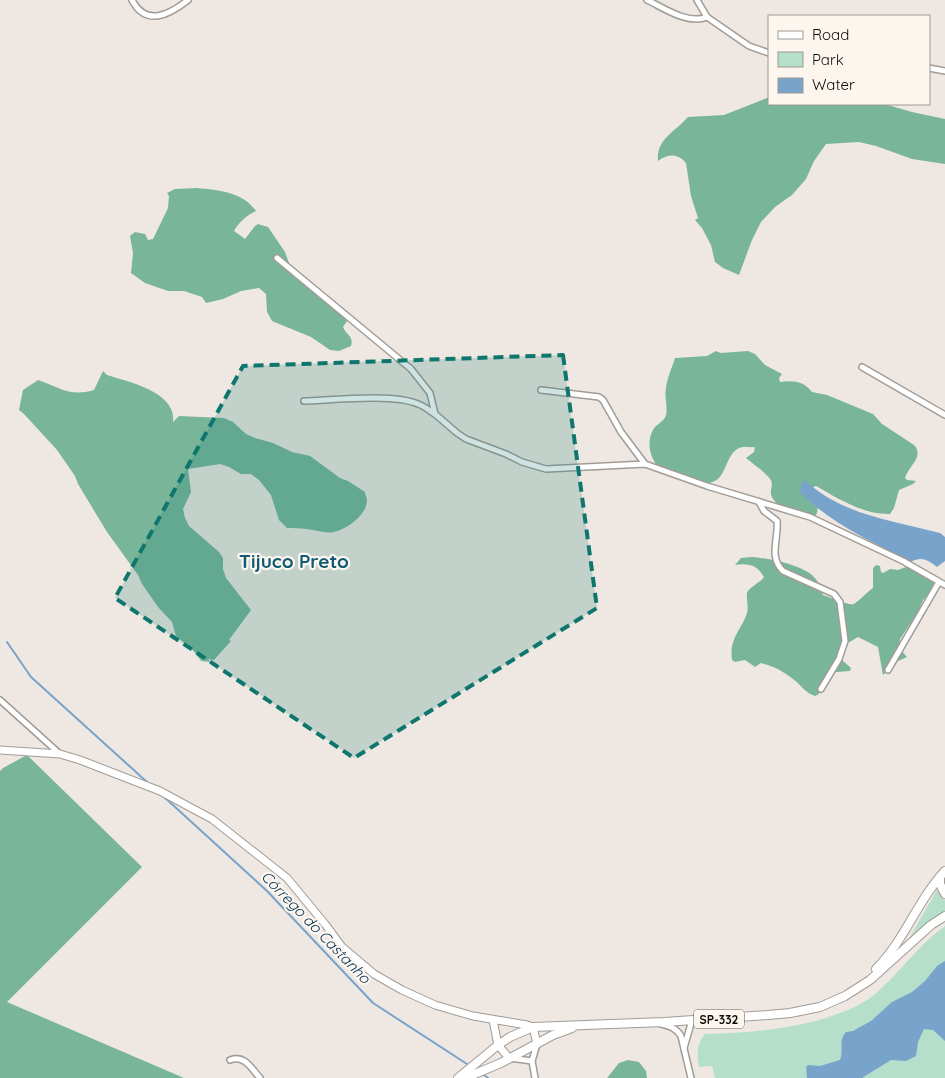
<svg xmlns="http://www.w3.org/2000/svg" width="945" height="1078" font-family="Quicksand,sans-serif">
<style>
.green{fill:#b5dfca}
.forest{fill:#79b599}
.water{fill:#78a3cb}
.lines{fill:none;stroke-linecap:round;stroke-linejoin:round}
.stream{stroke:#78a3cb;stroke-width:2}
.street-casing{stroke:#a29c96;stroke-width:8}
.secondary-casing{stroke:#a29c96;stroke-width:9}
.primary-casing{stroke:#a29c96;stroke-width:10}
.street{stroke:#fff;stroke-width:5}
.secondary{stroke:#fff;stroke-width:7}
.primary{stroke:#fff;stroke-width:8}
.marked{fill:#0f766e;fill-opacity:0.2;stroke:#0f766e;stroke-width:4;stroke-dasharray:10 6;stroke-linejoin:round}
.labels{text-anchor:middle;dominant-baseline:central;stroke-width:4.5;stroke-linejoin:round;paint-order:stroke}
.shield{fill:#fcf6ef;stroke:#55524e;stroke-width:1}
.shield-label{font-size:12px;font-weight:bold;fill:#0d0b09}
.water-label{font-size:15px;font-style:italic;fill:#003359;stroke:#fcf6ef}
.district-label{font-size:19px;font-weight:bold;fill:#115a75;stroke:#fcf6ef}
</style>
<rect width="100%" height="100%" fill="#efe8e2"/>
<g class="green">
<polygon points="938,888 942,898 945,900 945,911 932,919 909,939"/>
<path d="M 945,926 L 945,1078 L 715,1078 L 712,1066 L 699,1067 C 697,1054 696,1045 705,1034 C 748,1033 784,1030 826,1018 C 843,1012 859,1007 874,995 C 899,974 918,945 945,926 Z"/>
</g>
<g class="forest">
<path d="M 767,98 L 769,98 L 769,104 L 884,104 L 912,112 L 945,119 L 945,164 L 912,159 L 876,146 L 859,142 L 826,144 L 814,161 L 806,179 L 792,195 L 775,207 L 761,222 L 752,240 L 739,275 L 723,268 L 715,262 L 711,245 L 702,228 L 695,220 L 698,218 L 691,196 L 686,163 C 677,153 668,154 658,161 C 656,139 675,132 688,117 L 724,115 Z"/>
<path d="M 197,188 C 219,190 243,192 256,211 C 247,215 239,222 234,231 L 245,239 L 255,226 L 258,224 L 268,227 L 285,252 L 294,277 L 329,301 L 347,321 L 343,327 C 346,335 354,336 351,346 L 339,351 L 330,350 L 311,337 L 272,321 L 267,312 L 266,294 L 259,288 L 241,291 L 223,299 L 206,303 L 202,297 L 184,291 L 168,291 L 145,283 L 131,273 L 133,253 L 130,236 L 135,232 L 145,234 L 148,240 L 153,239 L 168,208 L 169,196 L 167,193 L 175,189 Z"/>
<path d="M 716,351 L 721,353 L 748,351 L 755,354 L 765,365 L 782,374 L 779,378 L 780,382 C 793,380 804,381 812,392 L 827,395 L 873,414 L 882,424 L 914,445 C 925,457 908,466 905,478 L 907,480 L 916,481 L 913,484 L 899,490 L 894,508 L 890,514 C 864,515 837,498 816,486 L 813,487 L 812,490 C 815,498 820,507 816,515 L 812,516 C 800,512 774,509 771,494 C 770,489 774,484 770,479 C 764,471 753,464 746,458 L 754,452 L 755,447 C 749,448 745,446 739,448 C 723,456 728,483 706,483 L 660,469 C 650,459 646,442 653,430 C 656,424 664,422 666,415 C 668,407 664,397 666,388 C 667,378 672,368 675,358 L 707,356 Z"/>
<path d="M 103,371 L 107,375 C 129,382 177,392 173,422 L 179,416 L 224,418 L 233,422 L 246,434 L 255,438 L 273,443 L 292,452 L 310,456 L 340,478 L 348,481 L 365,492 C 365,495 367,498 367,500 C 367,515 347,529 334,532 C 325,534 316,530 307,529 C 300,528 293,528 287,528 L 279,520 L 271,495 L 259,480 L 251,474 L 241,474 L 229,467 L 220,464 L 188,469 L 191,492 L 183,509 L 185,518 L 189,526 L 219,552 L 223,558 L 223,569 L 226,578 L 251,610 L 229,640 L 231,641 L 214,660 L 208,659 L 210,662 L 201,661 L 192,649 L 176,636 L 172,622 L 158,607 L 142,584 L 138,575 L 107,532 L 78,484 L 75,476 L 57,450 L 24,414 L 19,410 L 23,390 L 38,380 C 61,388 70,397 94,390 Z"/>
<path d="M 752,557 C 768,558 803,565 814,577 C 819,582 820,589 823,595 C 829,597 849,606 854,604 C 859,601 867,592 873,588 L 873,568 L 876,565 L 880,566 L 881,572 L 883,573 L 890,569 L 898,570 L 906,567 L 912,568 L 937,583 L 932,591 L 923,600 L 918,612 L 900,639 L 899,648 L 907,657 L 898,661 L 883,675 L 878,647 L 858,637 L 848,643 L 840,652 L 843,661 L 851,668 L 850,671 L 836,672 L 823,685 L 819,694 L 815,696 C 805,693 800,684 793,679 C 783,671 773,666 761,663 L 755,667 L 745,660 L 735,662 L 732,660 C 729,638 741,631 747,613 C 749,606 746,599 747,593 C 749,587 760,583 764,577 C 757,565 749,563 735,565 L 741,558 Z"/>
<polygon points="27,755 142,867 7,1002 184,1078 0,1078 0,771 3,768"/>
<polygon points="628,1060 639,1062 646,1071 647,1078 607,1078 619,1063"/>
</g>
<g class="water">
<path d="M 806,481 C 842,515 894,521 940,533 L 945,537 L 945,561 L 937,567 C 928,560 921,556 911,562 C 872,542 830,523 800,492 L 802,482 Z"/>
<path d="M 945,961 L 945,1041 L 933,1030 L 924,1029 L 918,1042 L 916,1056 L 906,1061 L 891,1060 L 862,1078 L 807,1078 L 806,1067 L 808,1065 L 820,1066 L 840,1060 C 844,1051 838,1040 846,1032 L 853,1031 L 871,1021 L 892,1002 L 912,992 L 925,981 L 937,966 Z"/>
</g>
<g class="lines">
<g class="stream">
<polyline points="7,642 31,677 147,782"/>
<polyline points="163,796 267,891 373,1003 467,1064"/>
<polyline points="484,1075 488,1078"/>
</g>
<defs>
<g id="street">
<path d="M 132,0 C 146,27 169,15 188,0"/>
<path d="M 647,0 C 664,8 688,25 707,17"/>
<polyline points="697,0 707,17 749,46 769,53"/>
<polyline points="929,68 945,71"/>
<polyline points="277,258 411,369 430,393 435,414 457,433 466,439 506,454 522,462 546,469 645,464 707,486 810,517 903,561 945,585"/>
<polyline points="862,367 945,415"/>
<polyline points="541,390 599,397 603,400 621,432 645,464"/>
<path d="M 304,401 C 332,400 394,393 418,404 C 424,406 430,411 435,414"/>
<path d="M 759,502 L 764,511 L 777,521 C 779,539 768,556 783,571 L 834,594 L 840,602 L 845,641 L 839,659 L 821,689"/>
<polyline points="888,670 939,582"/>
<polyline points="0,700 60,754"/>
<path d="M 661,1024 C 670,1026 676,1028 681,1036 L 691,1078"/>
<polyline points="684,1048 692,1020"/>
<polyline points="510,1058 532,1061"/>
<path d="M 230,1060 C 244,1054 252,1069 260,1078"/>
<polyline points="535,1078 532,1061 537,1044"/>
</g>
<g id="secondary">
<polyline points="0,750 60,754 80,760 160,791 184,804 212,819 287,878 325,924 342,947 374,974 402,990 435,1005 473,1016 527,1025 533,1027 537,1044"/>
<polyline points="493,1020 498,1045 509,1058"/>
</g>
<g id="primary">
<polyline points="940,877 940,884 945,894"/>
<path d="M 876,969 C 905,940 917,901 945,871"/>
<polyline points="458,1078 498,1045 510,1037 533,1027 664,1022 768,1015 790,1013 820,1007 845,996 870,980 931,925 945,916"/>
<polyline points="465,1078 501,1063 553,1035 572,1028"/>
</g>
</defs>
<use href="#street" class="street-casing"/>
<use href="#secondary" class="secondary-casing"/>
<use href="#primary" class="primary-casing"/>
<use href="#street" class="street"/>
<use href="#secondary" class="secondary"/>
<use href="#primary" class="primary"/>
</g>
<path class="marked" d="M 563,355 L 597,608 L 354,758 L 115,598 L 243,366 Z"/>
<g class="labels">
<rect class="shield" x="694" y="1009.5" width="50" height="19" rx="4"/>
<g class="shield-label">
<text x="719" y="1019">SP-332</text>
</g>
<g class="water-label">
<text transform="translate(316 927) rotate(46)">Córrego do Castanho</text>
</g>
<g class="district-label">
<text x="294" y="561">Tijuco Preto</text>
</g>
</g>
<rect x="768" y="15" width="162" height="90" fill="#fcf6ef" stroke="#9c9893"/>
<rect x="778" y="31" width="25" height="8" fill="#ffffff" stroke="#9c9893"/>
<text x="812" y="40" font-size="15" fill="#0d0b09">Road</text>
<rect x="778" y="52" width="25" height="15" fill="#b5dfca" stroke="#9c9893"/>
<text x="812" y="65" font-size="15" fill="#0d0b09">Park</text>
<rect x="778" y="78" width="25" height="15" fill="#78a3cb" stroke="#9c9893"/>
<text x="812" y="90" font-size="15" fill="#0d0b09">Water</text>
</svg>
